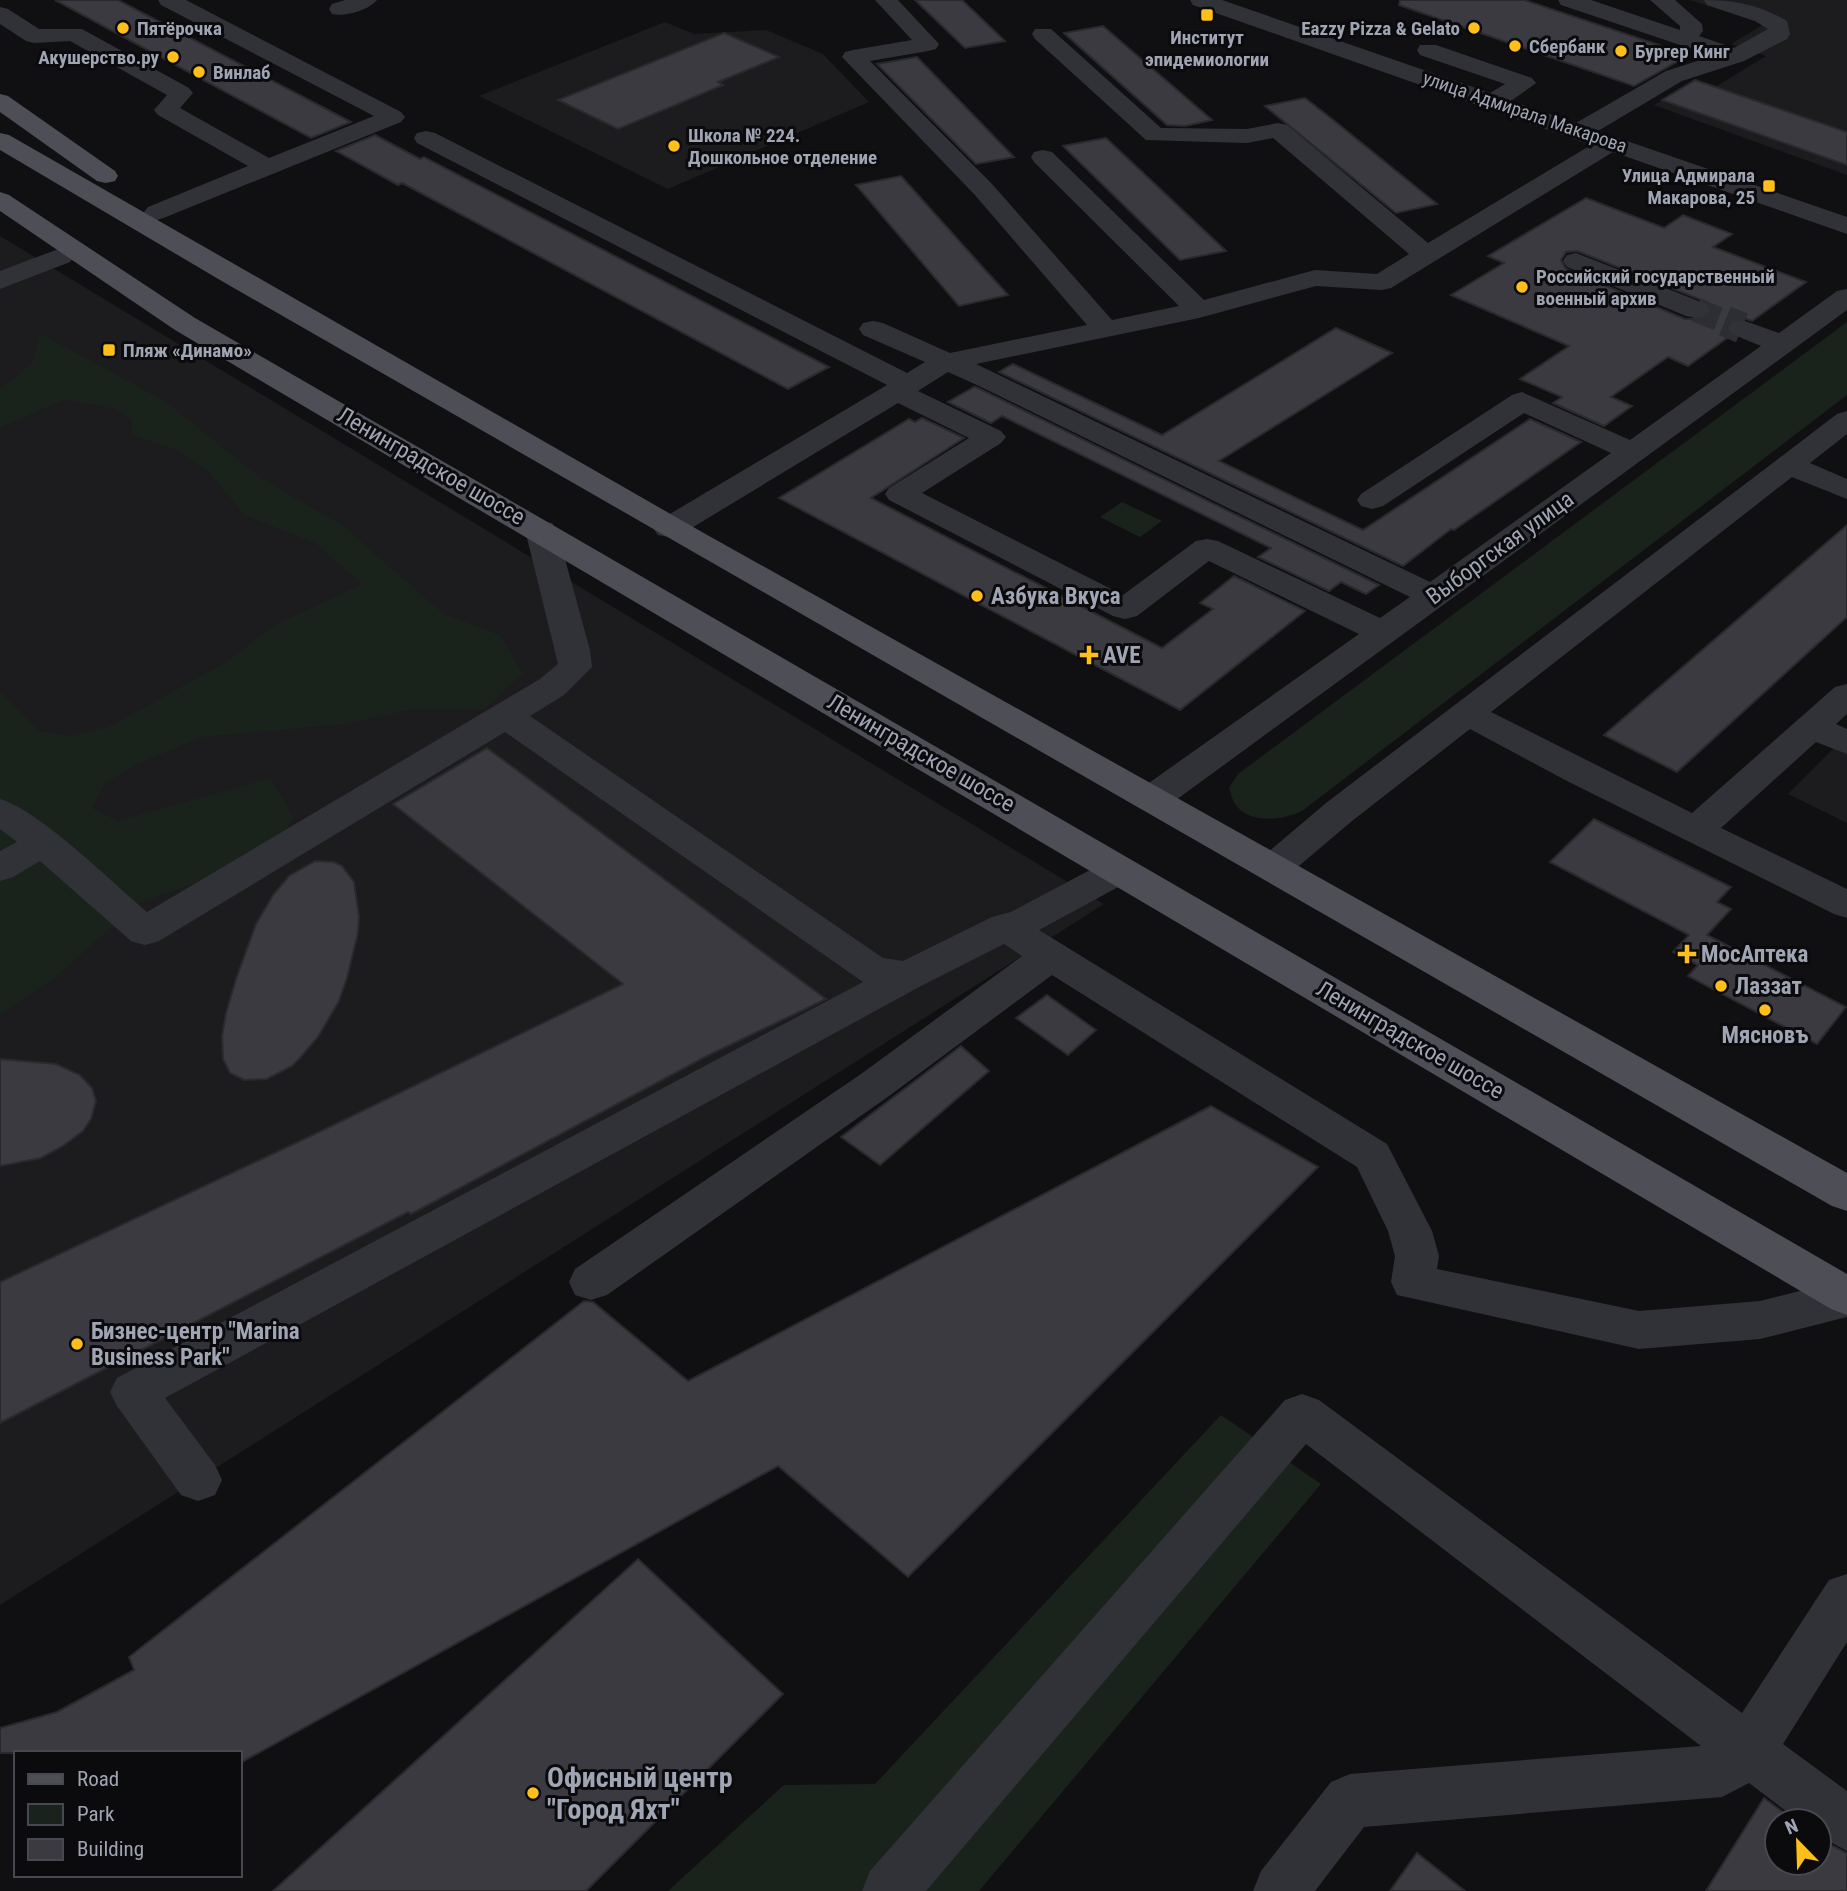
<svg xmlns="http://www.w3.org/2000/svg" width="1847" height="1891" font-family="'Roboto Condensed',sans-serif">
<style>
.built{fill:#1c1c1f}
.green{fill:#1a221c}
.building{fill:#3a3a40;stroke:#2a2a2e;stroke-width:2;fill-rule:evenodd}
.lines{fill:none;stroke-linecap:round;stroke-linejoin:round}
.minor-tunnel-far1{stroke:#2d2e32;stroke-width:24;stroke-dasharray:24 12;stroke-linecap:butt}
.minor-tunnel{stroke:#2d2e32;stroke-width:31;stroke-dasharray:31 16;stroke-linecap:butt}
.minor{fill:#313237;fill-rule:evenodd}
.major{fill:#4d4e56;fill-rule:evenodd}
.poi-dot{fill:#ffbf1b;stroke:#0b0b0d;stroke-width:2.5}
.labels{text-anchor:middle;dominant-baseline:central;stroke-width:6;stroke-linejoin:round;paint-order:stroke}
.far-poi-label{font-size:19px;font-weight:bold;fill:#a0a5b4;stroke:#0b0b0d;text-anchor:start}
.far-street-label{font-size:19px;fill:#a0a5b4;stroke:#0b0b0d}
.street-label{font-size:23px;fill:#a0a5b4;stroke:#0b0b0d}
.poi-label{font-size:23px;font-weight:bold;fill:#a0a5b4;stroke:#0b0b0d;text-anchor:start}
.near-poi-label{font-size:28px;font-weight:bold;fill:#a0a5b4;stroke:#0b0b0d;text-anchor:start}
</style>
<rect width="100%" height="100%" fill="#101012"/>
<g class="built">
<polygon points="1690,0 1847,0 1847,175 1654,105 1696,80 1715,87 1766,56 1731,44 1764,24"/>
<polygon points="665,22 694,34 766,30 823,54 869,102 668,189 479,96"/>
<polygon points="0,236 1104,904 0,1605"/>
<polygon points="1847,735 1847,823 1788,794"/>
</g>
<g class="green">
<path d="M 1847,322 L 1847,395 L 1302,811 C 1283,820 1250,825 1235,804 C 1232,800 1231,792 1229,788 L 1238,774 Z"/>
<polygon points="41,334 165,401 261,478 342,525 444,614 500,635 523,673 483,710 413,709 346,724 202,737 137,764 105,783 92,808 118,821 270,778 294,818 276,843 248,864 139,903 51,981 0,1014 0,874 15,865 0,847 0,692 39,731 72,736 109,727 228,661 275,625 362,584 315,543 244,515 210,473 178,450 132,435 132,420 116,409 65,399 0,428 0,390 33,362"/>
<polygon points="1122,502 1162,521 1140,537 1100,517"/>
<polygon points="1221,1415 1321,1484 979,1891 668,1891 784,1785 875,1784"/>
</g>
<g class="building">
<polygon points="55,0 118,0 351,122 311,138"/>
<polygon points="915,0 962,0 1005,41 965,48"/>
<polygon points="1400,0 1524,0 1689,55 1634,86 1399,5"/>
<polygon points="1103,26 1212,120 1185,126 1167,125 1064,33"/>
<polygon points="724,33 779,57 718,82 723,85 618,129 558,100"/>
<polygon points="917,57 1014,157 976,164 877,64"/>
<polygon points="1695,80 1847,132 1847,165 1662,100"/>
<polygon points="1305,98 1332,119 1437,204 1396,213 1265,106"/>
<polygon points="375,135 420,159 424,157 829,367 788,389 402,183 398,185 336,151"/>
<polygon points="1106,138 1226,251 1180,260 1063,146"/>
<polygon points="901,176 987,272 1008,295 959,306 856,185"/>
<path d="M 1586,198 L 1664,228 L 1683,215 L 1732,234 L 1713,247 L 1806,282 L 1752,321 L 1741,317 L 1730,321 L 1726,329 L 1730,336 L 1688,366 L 1668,357 L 1611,397 L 1632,406 L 1604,426 L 1553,403 L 1562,397 L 1520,379 L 1569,346 L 1451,295 L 1504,263 L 1488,256 ZM 1577,251 L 1707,302 L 1712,311 L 1707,319 L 1685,319 L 1566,269 L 1561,260 L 1566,252 Z"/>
<polygon points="1336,328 1392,353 1219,461 1363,530 1530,419 1581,442 1454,530 1451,529 1403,566 999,372 1013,364 1162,435"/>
<polygon points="974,387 976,387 1379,585 1366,594 1341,582 1329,591 1258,557 1271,548 1002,416 991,423 948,402"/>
<polygon points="922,418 964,438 871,498 1162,648 1213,609 1200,603 1234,576 1305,611 1180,710 779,498 909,419 915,422"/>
<polygon points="1847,525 1847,617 1677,772 1604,735"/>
<polygon points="487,748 826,999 707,1056 411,1214 408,1212 0,1423 0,1282 315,1134 623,984 393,804"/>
<polygon points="1594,819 1731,887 1717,902 1731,909 1707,935 1846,1007 1817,1044 1688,976 1698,965 1673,952 1689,935 1550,862"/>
<polygon points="315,861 334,862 342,866 354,882 359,916 358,933 347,978 339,1001 318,1037 300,1058 292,1066 267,1079 244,1080 230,1073 223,1059 222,1036 226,1013 236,979 256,924 273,895 289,876"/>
<polygon points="1047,995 1096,1030 1068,1055 1016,1018"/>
<polygon points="961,1046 989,1071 880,1165 841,1137"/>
<polygon points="0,1059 56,1064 80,1075 92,1088 96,1101 91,1119 83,1131 63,1146 41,1158 0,1166"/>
<polygon points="1211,1106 1318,1167 908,1577 778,1466 240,1763 240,1753 0,1753 0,1728 57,1712 134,1670 129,1657 584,1301 593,1302 688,1381"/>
<polygon points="638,1559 783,1694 586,1891 273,1891"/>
<polygon points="1764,1798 1795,1821 1777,1821 1777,1863 1819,1863 1819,1839 1847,1853 1847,1891 1706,1891"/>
<polygon points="1417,1853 1465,1891 1390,1891"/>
</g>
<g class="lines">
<polyline class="minor-tunnel-far1" points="1696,310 1729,323"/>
<polyline class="minor-tunnel" points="1725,321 1742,328"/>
<g class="minor">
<polygon points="158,0 186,0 401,112 405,117 401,122 166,217 157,220 148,217 144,212 148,207 248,166 158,115 154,110 167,95 70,41 34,43 26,41 0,24 0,7 8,9 39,29 82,29 189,88 193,93 180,108 269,158 374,116 161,5"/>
<path d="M 345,0 L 377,0 C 369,10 345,17 332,14 L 329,9 L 332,4 Z"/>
<path d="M 875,0 L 898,0 L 939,44 L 936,49 L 928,51 L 870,61 L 992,184 L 1112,320 L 1179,306 L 1034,162 L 1031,157 L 1034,152 L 1043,150 L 1052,152 L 1204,300 L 1315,270 L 1377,274 L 1409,254 L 1273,138 L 1247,143 L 1146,140 L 1035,39 L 1032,34 L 1035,29 L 1051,29 L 1161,128 L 1247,129 L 1278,123 L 1287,125 L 1428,243 L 1591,145 L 1193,5 L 1190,0 L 1222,0 L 1490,93 L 1505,84 L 1420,55 L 1417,50 L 1420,45 L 1436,45 L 1532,78 L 1536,83 L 1511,101 L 1576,123 L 1666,71 L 1713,56 L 1561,5 L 1558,0 L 1591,0 L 1680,30 L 1680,26 L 1650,0 L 1675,0 L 1702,24 L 1703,31 L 1699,36 L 1734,48 L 1768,29 L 1755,21 L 1707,5 L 1704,0 C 1735,0 1760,5 1787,21 L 1790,34 L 1787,39 L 1744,61 L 1682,81 L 1598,131 L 1847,217 L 1847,234 L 1613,152 L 1391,288 L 1382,290 L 1316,286 L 1199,318 L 976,364 L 1430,582 L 1611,453 L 1524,413 L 1383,506 L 1372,509 L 1361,506 L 1357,500 L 1361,494 L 1512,395 L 1522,392 L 1630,440 L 1761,346 L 1732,334 L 1728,328 L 1732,322 L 1742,320 L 1779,333 L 1837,291 L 1847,289 L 1847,310 L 1165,808 L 1152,811 L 1139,808 L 1134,799 L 1139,790 L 1359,634 L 1209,561 L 1137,616 L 1125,619 L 1113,616 L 889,500 L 885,494 L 889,488 L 969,438 L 898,403 L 680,535 L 669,537 L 658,535 L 653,528 L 658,521 L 887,385 L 417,143 L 414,138 L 417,133 L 426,131 L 435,133 L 907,373 L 925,362 L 863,335 L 859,329 L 863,323 L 873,321 L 883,323 L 950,353 L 1087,325 L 974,194 L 842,57 L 845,52 L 853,50 L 912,40 ZM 948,372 L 977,385 L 1410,597 L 1380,618 L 1218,541 L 1207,539 L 1196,541 L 1123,595 L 922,493 L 1001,443 L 1006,437 L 1001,431 L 918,391 Z"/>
<polygon points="61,248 70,250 74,256 70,262 0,289 0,271"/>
<polygon points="1576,253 1706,304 1710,310 1706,316 1696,318 1686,316 1567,267 1563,261 1567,255"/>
<polygon points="1847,411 1847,434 1810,463 1847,479 1847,499 1792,477 1491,712 1692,813 1835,687 1847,684 1847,714 1836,724 1847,729 1847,754 1816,742 1721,828 1847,889 1847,918 1834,914 1567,781 1470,729 1352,821 1287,876 1274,880 1261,876 1255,867 1261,858 1326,803 1837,414"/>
<path d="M 541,521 L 552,523 L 557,530 L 590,650 L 592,667 L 564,695 L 530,716 L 883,958 L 903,961 L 992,917 L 1011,912 L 1107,861 L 1120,857 L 1133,861 L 1139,870 L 1133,879 L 1039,930 L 1387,1144 L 1432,1231 L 1439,1256 L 1437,1269 L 1639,1311 L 1760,1301 L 1847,1279 L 1847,1317 L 1760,1339 L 1639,1349 L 1397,1295 L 1391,1282 L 1395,1256 L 1388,1231 L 1357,1167 L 1052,975 L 889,1096 L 607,1295 L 591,1300 L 575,1295 L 569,1282 L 575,1269 L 861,1074 L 1022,956 L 1004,944 L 921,986 L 165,1398 L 215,1465 L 222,1480 L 215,1495 L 198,1501 L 181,1495 L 117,1406 L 110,1392 L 117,1378 L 863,982 L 505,732 L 159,941 L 145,945 L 131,941 L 40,861 L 13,877 L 0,881 L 0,851 L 17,842 L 0,829 L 0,799 C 39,810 113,883 147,912 L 540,679 L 558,664 L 525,530 L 530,523 Z"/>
<polygon points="1302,1394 1319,1400 1742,1713 1829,1580 1847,1574 1847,1642 1783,1744 1847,1791 1847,1851 1819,1836 1819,1821 1799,1821 1749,1783 1722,1797 1364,1827 1315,1891 1253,1891 1261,1871 1331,1782 1350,1774 1701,1746 1306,1444 926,1891 862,1891 870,1871 1285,1400"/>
</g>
<g class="major">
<polygon points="0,94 8,96 115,171 118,176 115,181 106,183 97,181 0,112"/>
<polygon points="0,133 9,135 702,532 1847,1173 1847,1211 1832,1206 220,280 0,150"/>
<polygon points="0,192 9,195 195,318 1847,1274 1847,1315 1831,1309 175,330 0,211"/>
</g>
</g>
<g class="poi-dot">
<rect x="1200" y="8" width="14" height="14" rx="3.5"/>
<circle cx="123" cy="28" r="7"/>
<circle cx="1474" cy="28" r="7"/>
<circle cx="1515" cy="46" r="7"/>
<circle cx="1621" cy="51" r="7"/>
<circle cx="173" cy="57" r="7"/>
<circle cx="199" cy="72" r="7"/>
<circle cx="674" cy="146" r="7"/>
<rect x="1762" y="179" width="14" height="14" rx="3.5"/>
<circle cx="1522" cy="287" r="7"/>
<rect x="102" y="343" width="14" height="14" rx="3.5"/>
<circle cx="977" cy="596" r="7"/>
<path d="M1085.5 644.5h7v7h7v7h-7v7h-7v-7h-7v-7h7z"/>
<path d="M1683.5 943.5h7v7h7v7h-7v7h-7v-7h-7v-7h7z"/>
<circle cx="1721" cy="986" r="7"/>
<circle cx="1765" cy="1010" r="7"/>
<circle cx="77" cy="1344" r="7"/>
<circle cx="533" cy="1793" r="7"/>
</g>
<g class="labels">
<g class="far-poi-label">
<text x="137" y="28">Пятёрочка</text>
<text x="1460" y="28" text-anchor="end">Eazzy Pizza &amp; Gelato</text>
<text x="1207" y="37" text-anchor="middle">Институт<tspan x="1207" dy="22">эпидемиологии</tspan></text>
<text x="1529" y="46">Сбербанк</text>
<text x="1635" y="51">Бургер Кинг</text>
<text x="159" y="57" text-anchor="end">Акушерство.ру</text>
<text x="213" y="72">Винлаб</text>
<text x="688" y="135">Школа № 224.<tspan x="688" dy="22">Дошкольное отделение</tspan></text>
<text x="1755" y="175" text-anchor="end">Улица Адмирала<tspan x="1755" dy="22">Макарова, 25</tspan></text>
<text x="1536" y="276">Российский государственный<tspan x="1536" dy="22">военный архив</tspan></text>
<text x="123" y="350">Пляж «Динамо»</text>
</g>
<g class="far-street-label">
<text transform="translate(1525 112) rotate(19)">улица Адмирала Макарова</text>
</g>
<g class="street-label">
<text transform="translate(431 466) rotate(30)">Ленинградское шоссе</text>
<text transform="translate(1500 548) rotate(-36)">Выборгская улица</text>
<text transform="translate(921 753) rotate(30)">Ленинградское шоссе</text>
<text transform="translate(1410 1040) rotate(30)">Ленинградское шоссе</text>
</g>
<g class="poi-label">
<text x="991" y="596">Азбука Вкуса</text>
<text x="1103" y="655">AVE</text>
<text x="1701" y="954">МосАптека</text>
<text x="1735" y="986">Лаззат</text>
<text x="1765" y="1035" text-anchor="middle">Мясновъ</text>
<text x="91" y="1331">Бизнес-центр "Marina<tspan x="91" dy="26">Business Park"</tspan></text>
</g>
<g class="near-poi-label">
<text x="547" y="1777">Офисный центр<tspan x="547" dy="32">"Город Яхт"</tspan></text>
</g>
</g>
<rect x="14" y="1751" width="228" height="126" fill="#0b0b0d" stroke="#474950" stroke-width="2"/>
<rect x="28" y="1774" width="35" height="10" fill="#4d4e56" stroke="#474950" stroke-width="2"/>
<text x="77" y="1786" font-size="21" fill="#a0a5b4">Road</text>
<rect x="28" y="1804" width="35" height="21" fill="#1a221c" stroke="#474950" stroke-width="2"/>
<text x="77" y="1821" font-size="21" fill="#a0a5b4">Park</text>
<rect x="28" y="1839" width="35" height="21" fill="#3a3a40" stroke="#474950" stroke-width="2"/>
<text x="77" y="1856" font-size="21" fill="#a0a5b4">Building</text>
<g transform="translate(1798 1842) rotate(337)"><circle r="33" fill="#0b0b0d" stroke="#474950" stroke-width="2"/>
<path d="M0-5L12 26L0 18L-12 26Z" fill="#ffbf1b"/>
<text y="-10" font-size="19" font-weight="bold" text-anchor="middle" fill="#a0a5b4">N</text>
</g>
</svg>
